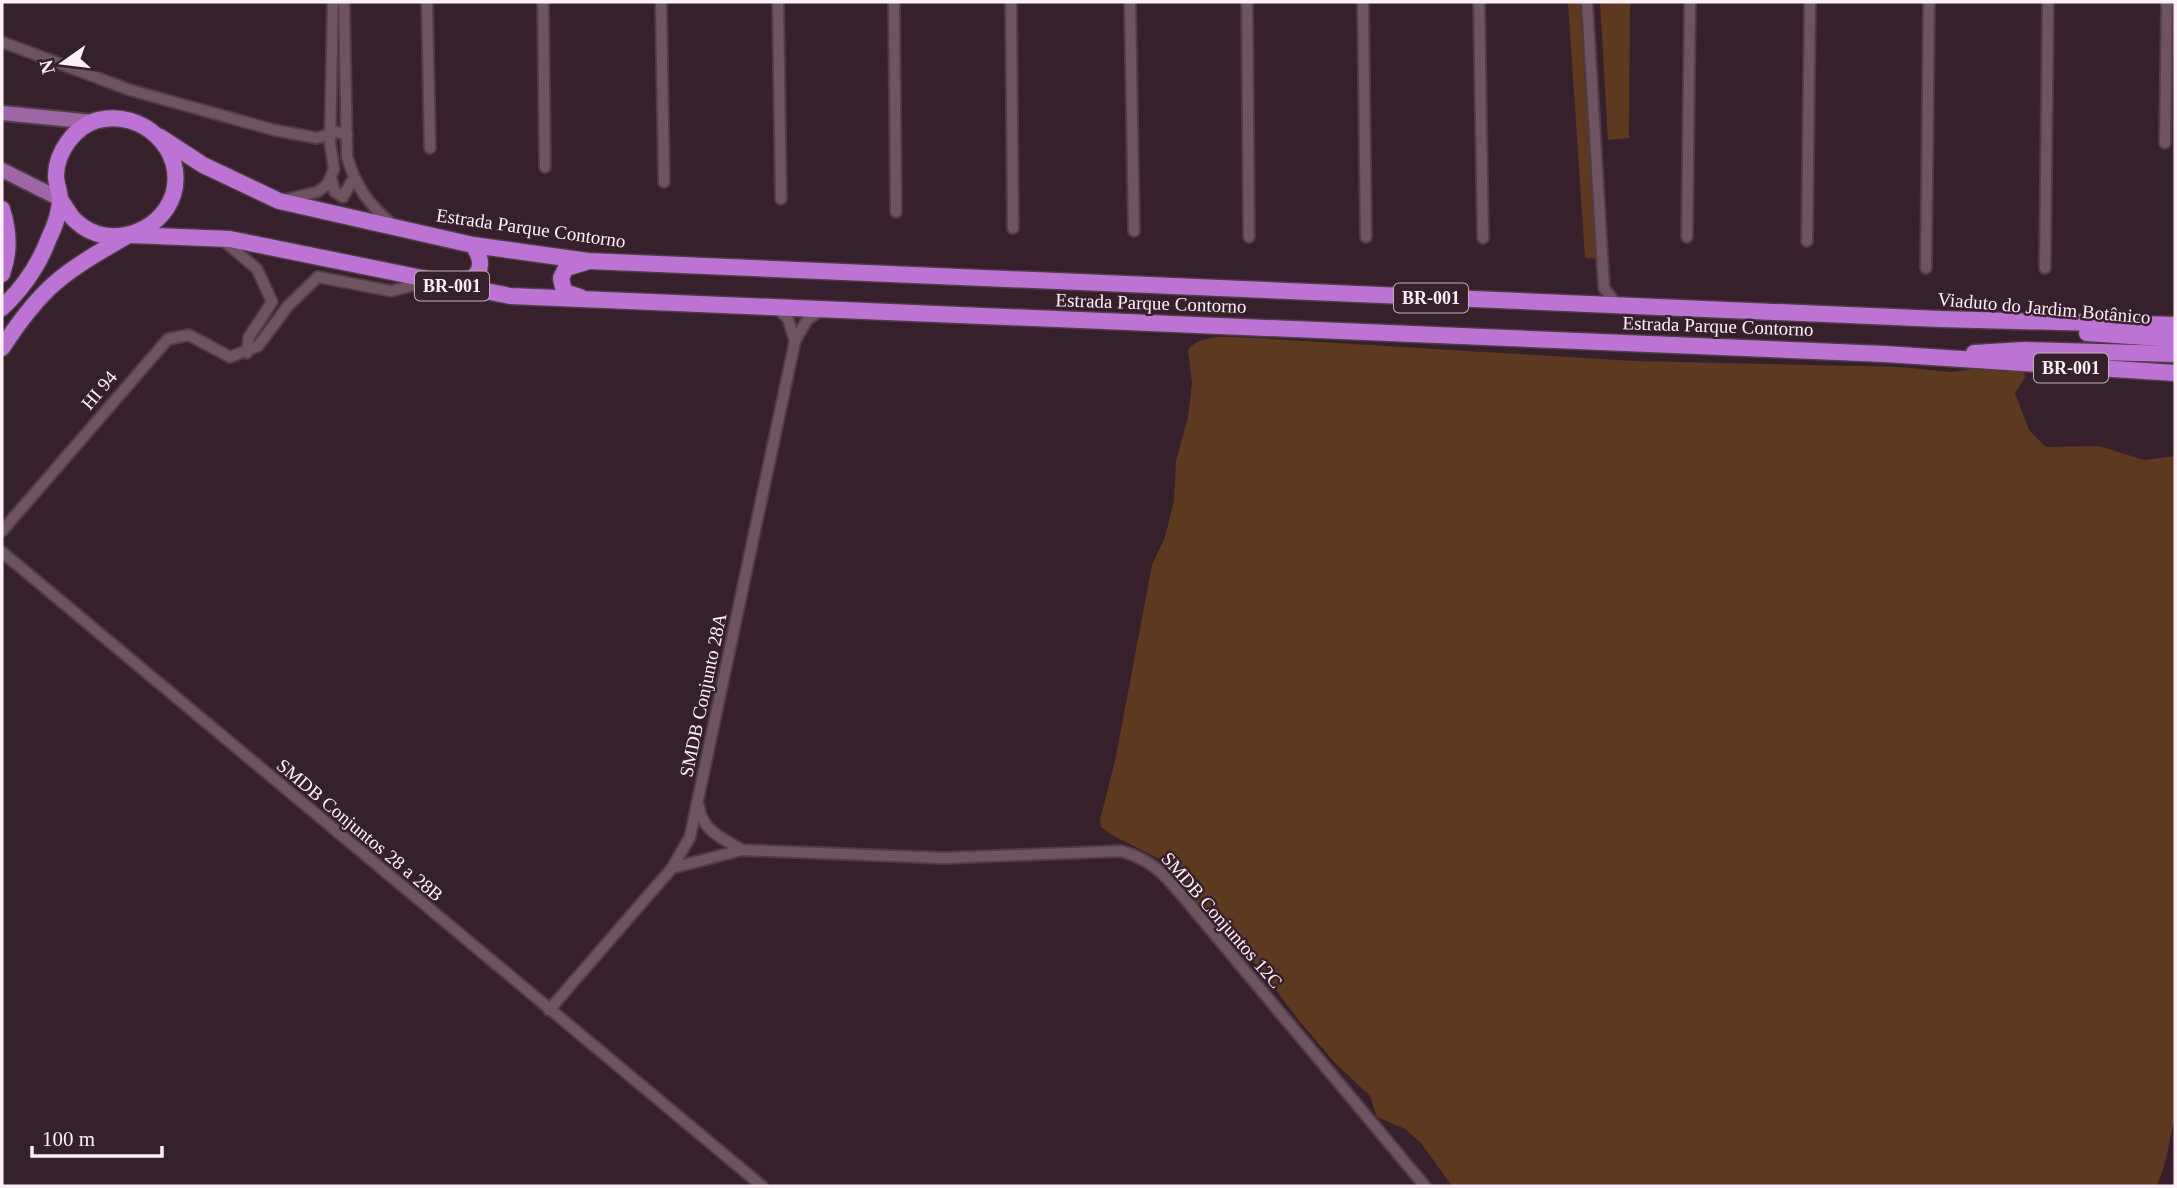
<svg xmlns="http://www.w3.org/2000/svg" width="2177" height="1188" font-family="'Times New Roman',serif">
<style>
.green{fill:#5d3920}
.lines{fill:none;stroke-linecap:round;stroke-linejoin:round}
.minor-casing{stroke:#4f3c45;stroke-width:14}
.major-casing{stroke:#4f3c45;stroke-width:18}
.highway-casing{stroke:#4f3c45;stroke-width:19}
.minor{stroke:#6e5460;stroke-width:10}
.major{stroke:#9d67a6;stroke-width:14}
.highway{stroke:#bd73d4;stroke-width:16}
.labels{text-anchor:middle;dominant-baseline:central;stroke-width:5;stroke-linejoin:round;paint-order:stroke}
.shield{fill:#36202b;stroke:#c3b1b9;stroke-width:2}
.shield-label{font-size:18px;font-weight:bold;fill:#ffeff6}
.street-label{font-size:19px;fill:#ffeff6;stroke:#36202b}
</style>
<rect width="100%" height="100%" fill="#36202b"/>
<g class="green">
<polygon points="1568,2 1580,2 1596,259 1585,258"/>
<polygon points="1600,2 1630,2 1629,138 1608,140"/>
<path d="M 1255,338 L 1634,361 L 1900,367 L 1951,372 L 1994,366 L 2023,367 L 2025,377 L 2015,393 L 2029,430 L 2046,447 L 2099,446 L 2144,460 L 2175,456 L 2175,1117 C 2168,1141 2168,1164 2156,1186 L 1452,1186 L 1421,1143 L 1405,1129 L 1377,1117 L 1370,1096 L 1335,1063 L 1301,1023 L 1225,924 L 1197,904 L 1163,861 L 1112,835 L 1101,827 L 1100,820 L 1115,761 L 1152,565 L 1165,537 L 1174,501 L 1176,461 L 1188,417 L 1192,383 L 1188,350 C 1200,332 1236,338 1255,338 Z"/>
</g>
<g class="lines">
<defs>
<g id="minor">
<path d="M 344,2 L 347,157 C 356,187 369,205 393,225"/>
<polyline points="427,2 430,148"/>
<polyline points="543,2 545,167"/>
<polyline points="661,2 664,182"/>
<polyline points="778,2 781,199"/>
<polyline points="894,2 896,212"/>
<polyline points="1011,2 1013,228"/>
<polyline points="1130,2 1134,231"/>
<polyline points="1247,2 1249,237"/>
<polyline points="1363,2 1366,237"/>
<polyline points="1479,2 1483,238"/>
<polyline points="1587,2 1604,288 1618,306"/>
<polyline points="2,42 130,90 274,130 317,138 336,132 347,134"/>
<polyline points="2165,143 2167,2"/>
<polyline points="331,178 335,192 343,197 353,179"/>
<polyline points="284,200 317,192 327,185 334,169 330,143 333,2"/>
<polyline points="1687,237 1690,2"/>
<polyline points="224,241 257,269 272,302 249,337 247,353"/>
<polyline points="1807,241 1810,2"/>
<polyline points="1926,268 1929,2"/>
<polyline points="2045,268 2048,2"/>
<polyline points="777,307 788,319 795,341"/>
<polyline points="2,531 168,339 189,335 230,357 258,346 288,306 318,277 391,291 427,282"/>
<polyline points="2,552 762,1186"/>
<path d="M 699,807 C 702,831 724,839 742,850"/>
<path d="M 672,868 L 742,850 L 944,858 L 1121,851 C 1156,861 1167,878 1190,905 L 1425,1186"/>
<polyline points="549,1010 672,868 690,837 795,341 807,320 821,310"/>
</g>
<g id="major">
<polyline points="2,113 93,122"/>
<polyline points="2,170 60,199"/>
</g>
<g id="highway">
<polyline points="160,137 203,165 279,201 473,245 588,261 1940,319 2175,325"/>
<path d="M 2,209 C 9,232 10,251 2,274"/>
<polyline points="131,235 230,239 510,296 1885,354 2175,373"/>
<path d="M 454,287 C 478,279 488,268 473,245"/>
<polyline points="580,297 564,292 561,278 566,268 586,262"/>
<path d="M 2,308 C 23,288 39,265 49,238 C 54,228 59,213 60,202 C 61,194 56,185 56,176 C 56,152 75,126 98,120 C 141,109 187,149 173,195 C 160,234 107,250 77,222 C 70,217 66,207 61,201"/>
<polyline points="2087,333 2175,339"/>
<path d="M 2,348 C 42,286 64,272 127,236"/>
<polyline points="1974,353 2024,350 2175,354"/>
</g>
</defs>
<use href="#minor" class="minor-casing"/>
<use href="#major" class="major-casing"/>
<use href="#highway" class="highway-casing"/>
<use href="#minor" class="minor"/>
<use href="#major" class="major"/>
<use href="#highway" class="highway"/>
</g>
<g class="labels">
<g class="shield">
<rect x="415" y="271.5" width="74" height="29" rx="5"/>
<rect x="1394" y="283.5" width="74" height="29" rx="5"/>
<rect x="2034" y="353.5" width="74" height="29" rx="5"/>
</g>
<g class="shield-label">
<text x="452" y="286">BR-001</text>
<text x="1431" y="298">BR-001</text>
<text x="2071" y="368">BR-001</text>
</g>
<g class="street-label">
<text transform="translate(531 228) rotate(8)">Estrada Parque Contorno</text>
<text transform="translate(1151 303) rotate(2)">Estrada Parque Contorno</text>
<text transform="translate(2044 308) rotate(5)">Viaduto do Jardim Botânico</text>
<text transform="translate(1718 326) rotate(2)">Estrada Parque Contorno</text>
<text transform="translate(99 390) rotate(-50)">HI 94</text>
<text transform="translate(703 695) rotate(-78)">SMDB Conjunto 28A</text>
<text transform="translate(360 830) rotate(40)">SMDB Conjuntos 28 a 28B</text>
<text transform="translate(1222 920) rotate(49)">SMDB Conjuntos 12C</text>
</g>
</g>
<rect width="2177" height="1188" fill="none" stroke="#ffeff6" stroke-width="7"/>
<g transform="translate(63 63) rotate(256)" stroke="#36202b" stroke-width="5" paint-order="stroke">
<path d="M0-5L12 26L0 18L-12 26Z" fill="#ffeff6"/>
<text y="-10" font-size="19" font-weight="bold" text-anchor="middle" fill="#ffeff6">N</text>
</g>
<path d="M32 1146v10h130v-10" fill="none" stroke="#ffeff6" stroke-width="3.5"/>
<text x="42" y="1146" font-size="21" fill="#ffeff6" stroke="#36202b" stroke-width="5" paint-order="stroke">100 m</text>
</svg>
